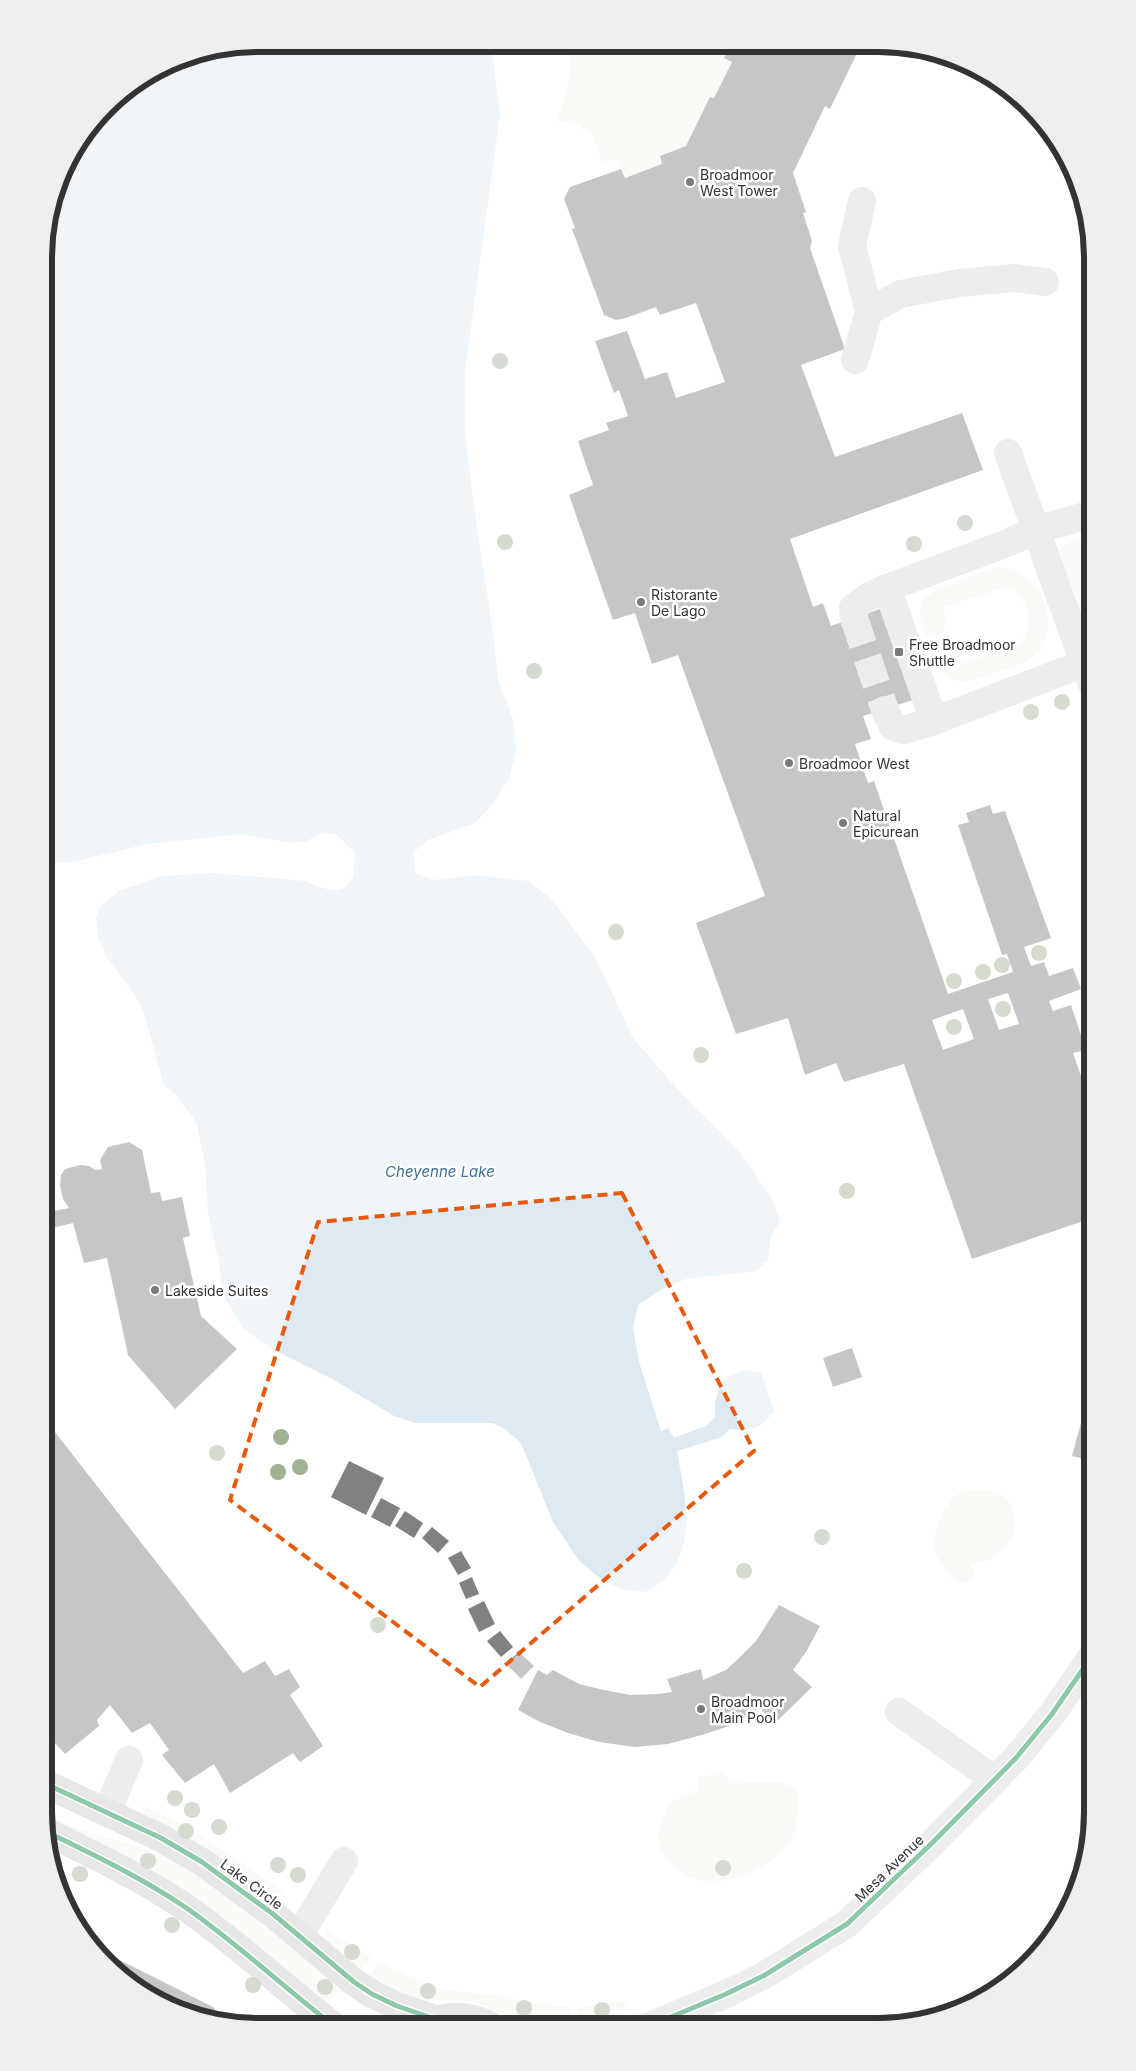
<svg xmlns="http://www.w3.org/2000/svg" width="1136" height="2071" font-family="Inter,sans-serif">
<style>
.green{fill:#f1f5ed}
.water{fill:#dde9f3}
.building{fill:#818181;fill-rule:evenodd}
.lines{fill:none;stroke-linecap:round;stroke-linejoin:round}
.minor-tunnel{stroke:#d6d6d6;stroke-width:28;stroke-dasharray:28 14;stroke-linecap:butt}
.minor{stroke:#d7d7d7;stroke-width:28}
.major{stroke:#cacaca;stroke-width:28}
.cycleway-casing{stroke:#fff;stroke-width:8}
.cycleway{stroke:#00873e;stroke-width:5}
.tree{fill:#a0b195}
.marked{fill:none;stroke:#e8590c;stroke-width:4;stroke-dasharray:10 6;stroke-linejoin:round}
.poi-dot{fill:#7a7a7a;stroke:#fff;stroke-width:2}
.labels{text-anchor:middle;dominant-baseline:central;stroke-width:5;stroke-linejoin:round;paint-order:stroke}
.poi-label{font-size:14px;fill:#333;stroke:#fff;text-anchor:start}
.street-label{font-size:14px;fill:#333;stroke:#fff}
.water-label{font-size:15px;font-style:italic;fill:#3e6f98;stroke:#fff}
.rim{fill:none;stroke:#333;stroke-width:6}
</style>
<rect width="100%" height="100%" fill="#fff"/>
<g class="green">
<polygon points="571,46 730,47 724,58 732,62 714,98 710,97 686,146 660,156 662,164 625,178 617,158 603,162 592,133 576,124 558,120 569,80"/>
<polygon points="1092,534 1092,630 1083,624 1059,553 1063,546"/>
<path d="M 996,567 C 1039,566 1066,625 1034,656 C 1024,666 984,676 970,681 C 950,685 931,670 932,649 L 947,646 L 951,647 L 961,664 L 1021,643 C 1036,626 1029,589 1003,588 L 942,608 L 946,621 L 944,631 L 929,636 L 927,636 C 910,601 925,594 955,583 C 969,578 982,573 996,567 Z"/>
<path d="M 985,1490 C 1012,1495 1017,1509 1014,1535 C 1003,1551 992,1561 972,1564 L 973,1575 L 970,1583 C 953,1583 953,1580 944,1566 C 941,1562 937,1557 936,1553 C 930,1537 946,1498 962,1492 C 968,1489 978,1490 985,1490 Z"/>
<path d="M 724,1771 L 728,1781 L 780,1782 L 797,1789 C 797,1800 798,1826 794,1834 C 775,1869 726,1891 689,1877 C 685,1875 680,1871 677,1868 C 670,1862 663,1855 660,1847 C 655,1833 664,1816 670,1803 L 699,1790 L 698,1778 Z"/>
<path d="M 143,1806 C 195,1827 238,1861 284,1892 L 278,1898 L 202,1846 L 143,1813 Z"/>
<path d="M 44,1813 L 73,1827 L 162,1854 C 228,1890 283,1943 342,1989 L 326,2006 L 45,1821 Z"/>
<polygon points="326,1930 371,1957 361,1970 326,1942"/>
<path d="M 379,1962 L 432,1987 L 459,1992 L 499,1995 L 522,2001 L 569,2007 L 569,2026 C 555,2026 537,2029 523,2023 C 505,2016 489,2005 469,2001 C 457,1999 443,2002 430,2000 C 409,1998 388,1987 369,1977 Z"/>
<polygon points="629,2000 624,2010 584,2025 578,2012 579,2007"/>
</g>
<path class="water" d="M 259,44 L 491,45 L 500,114 L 465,371 L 465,434 L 476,521 L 494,639 L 498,680 L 513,720 L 516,752 L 508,780 L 492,805 L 475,823 L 428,840 L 413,853 L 416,874 L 436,880 L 474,875 L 529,881 L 550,898 L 595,957 L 633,1038 L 670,1081 L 740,1152 L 771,1198 L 780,1221 L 771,1236 L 768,1260 L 755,1271 L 686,1279 L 660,1290 L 638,1305 L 633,1327 L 639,1362 L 661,1431 L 668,1428 L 674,1438 L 706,1426 L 715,1417 L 715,1402 L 719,1388 L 726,1378 L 743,1370 L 761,1373 L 774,1412 C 758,1430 754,1430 730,1429 L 722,1437 L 677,1451 C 684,1494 698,1540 667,1577 C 662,1583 652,1588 645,1592 L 623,1590 L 605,1582 L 580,1562 L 553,1522 L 521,1443 L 505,1429 L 493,1423 L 415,1423 L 394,1416 L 334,1380 L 268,1347 L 243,1328 L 224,1297 L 218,1258 L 208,1214 L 205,1163 L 196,1121 L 177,1095 L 164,1085 L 144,1013 L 135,995 L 107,958 L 98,937 L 96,918 L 102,904 L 119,891 L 161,876 L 213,873 L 306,881 C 319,888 347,899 353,876 C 355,869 354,860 355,853 L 336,834 L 321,833 L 307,841 L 291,843 L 242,834 L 147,844 L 77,861 L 45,864 L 46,231 L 66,163 L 117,97 L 177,60 Z"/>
<g class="building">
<path d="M 730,47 L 860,47 L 830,109 L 825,106 L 793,173 L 806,212 L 803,213 L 812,241 L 810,248 L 845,349 L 801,365 L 835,457 L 962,413 L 983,470 L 790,539 L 813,607 L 823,603 L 831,626 L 880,609 L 913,700 L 863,716 L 871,739 L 855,744 L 868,783 L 874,781 L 948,994 L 1013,972 L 1007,954 L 1002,955 L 958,825 L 969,822 L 966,813 L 990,805 L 993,814 L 1005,811 L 1051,938 L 1024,947 L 1031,966 L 1044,962 L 1049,976 L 1073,968 L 1081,989 L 1049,1001 L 1053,1011 L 1071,1005 L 1086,1050 L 1073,1053 L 1092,1108 L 1092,1218 L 972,1259 L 904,1064 L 844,1082 L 836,1063 L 805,1075 L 788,1018 L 736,1034 L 696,923 L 765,896 L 678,655 L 652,664 L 635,613 L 613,620 L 569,495 L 593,485 L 578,441 L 609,430 L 606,423 L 628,416 L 619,390 L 614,393 L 595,341 L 627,331 L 645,379 L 667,372 L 676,398 L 725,382 L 696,303 L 660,315 L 656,307 L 626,318 L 616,320 L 604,315 L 572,229 L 575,228 L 564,199 L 570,187 L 621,169 L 625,178 L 662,164 L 660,156 L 686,146 L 710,97 L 714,98 L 732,62 L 724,58 ZM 1008,993 L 1019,1024 L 999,1030 L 988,999 ZM 963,1009 L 974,1039 L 943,1050 L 932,1020 Z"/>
<polygon points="129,1142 142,1150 151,1193 160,1192 162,1201 182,1197 190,1236 183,1238 201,1316 237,1349 175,1409 128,1355 107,1258 84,1263 73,1223 44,1230 44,1213 69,1208 63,1199 60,1186 61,1175 65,1169 80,1165 89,1166 95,1170 102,1169 100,1160 108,1147"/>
<polygon points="852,1348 862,1377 833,1387 823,1358"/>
<polygon points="1089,1393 1092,1394 1092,1461 1072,1456"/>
<polygon points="44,1418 243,1673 265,1661 275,1676 289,1669 300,1687 290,1695 323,1746 300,1762 293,1753 230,1793 214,1764 185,1783 162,1755 169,1750 150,1723 132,1733 110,1705 97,1720 99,1726 65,1754 44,1731 44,1671 48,1667 44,1660 44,1652 52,1646 44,1634"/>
<polygon points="349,1461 384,1478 366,1515 331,1497"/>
<polygon points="381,1498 400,1508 390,1527 371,1517"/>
<polygon points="405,1511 423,1523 414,1538 395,1526"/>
<polygon points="432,1527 449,1541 438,1553 422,1538"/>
<polygon points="461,1551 471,1568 458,1575 448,1558"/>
<polygon points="472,1577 479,1594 466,1599 459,1583"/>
<polygon points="484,1601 495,1624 479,1632 468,1609"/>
<polygon points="779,1605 820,1626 806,1652 793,1670 812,1687 774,1724 760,1708 732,1725 705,1734 668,1744 635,1747 599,1742 568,1733 540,1722 518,1710 538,1670 547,1675 553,1670 579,1684 604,1690 630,1695 658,1694 672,1692 667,1679 701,1669 703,1680 726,1670 740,1657 756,1641"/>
<polygon points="500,1631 513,1647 501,1657 487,1641"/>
<polygon points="519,1652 534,1666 521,1679 506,1664"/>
<polygon points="94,1947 213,2007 223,2019 222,2023 164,2005 117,1974"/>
</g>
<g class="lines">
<polyline class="minor-tunnel" points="854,618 885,710"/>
<g class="minor">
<polyline points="862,201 852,246 869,311"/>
<polyline points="855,360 869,311 901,294 959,283 1014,278 1045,282"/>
<polyline points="1008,453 1092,685"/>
<polyline points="854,618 853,608 866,598 887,588"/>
<polyline points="1092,655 1085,663 934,721 887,588 1005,544 1036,530 1092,514"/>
<polyline points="885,710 893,727 904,730 934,721"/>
<polyline points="899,1712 995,1780"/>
<polyline points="107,1812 129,1760"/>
<polyline points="299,1936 344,1861"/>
<polyline points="647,2027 726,1994 763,1976 847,1924 932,1843 1016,1758 1052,1714 1092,1656"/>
</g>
<g class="major">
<polyline points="44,1783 161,1838 202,1862 273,1914 354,1982 372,1994 397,2006 435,2019"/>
<path d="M 47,1832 C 94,1855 142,1878 185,1907 C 237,1943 283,1987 334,2026"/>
<path d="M 419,2026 C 442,2015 467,2013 491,2026"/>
</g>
<defs>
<g id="cycleway">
<polyline points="44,1783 161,1838 202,1862 273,1914 354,1982 372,1994 397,2006 435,2019"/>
<path d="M 47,1832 C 94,1855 142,1878 185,1907 C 237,1943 283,1987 334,2026"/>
<polyline points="647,2027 726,1994 763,1976 847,1924 932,1843 1016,1758 1052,1714 1092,1656"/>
</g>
</defs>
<use href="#cycleway" class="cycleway-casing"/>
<use href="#cycleway" class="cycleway"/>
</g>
<g class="tree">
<circle cx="500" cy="361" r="8"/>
<circle cx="965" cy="523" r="8"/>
<circle cx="505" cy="542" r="8"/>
<circle cx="914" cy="544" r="8"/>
<circle cx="534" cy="671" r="8"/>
<circle cx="1062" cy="702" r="8"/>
<circle cx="1031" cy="712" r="8"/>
<circle cx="616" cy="932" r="8"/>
<circle cx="1039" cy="953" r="8"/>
<circle cx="1002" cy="965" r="8"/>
<circle cx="983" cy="972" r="8"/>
<circle cx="954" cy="981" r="8"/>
<circle cx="1003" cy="1009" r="8"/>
<circle cx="954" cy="1027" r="8"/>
<circle cx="701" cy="1055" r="8"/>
<circle cx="847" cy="1191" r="8"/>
<circle cx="281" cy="1437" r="8"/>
<circle cx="217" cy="1453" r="8"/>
<circle cx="300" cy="1467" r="8"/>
<circle cx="278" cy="1472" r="8"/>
<circle cx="822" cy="1537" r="8"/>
<circle cx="744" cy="1571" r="8"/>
<circle cx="378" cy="1625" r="8"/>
<circle cx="175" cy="1798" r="8"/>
<circle cx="192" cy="1810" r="8"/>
<circle cx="219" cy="1827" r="8"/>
<circle cx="186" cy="1831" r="8"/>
<circle cx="148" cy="1861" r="8"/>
<circle cx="278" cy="1865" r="8"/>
<circle cx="723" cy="1868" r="8"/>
<circle cx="80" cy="1874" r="8"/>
<circle cx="298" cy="1875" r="8"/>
<circle cx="172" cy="1925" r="8"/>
<circle cx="352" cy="1952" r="8"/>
<circle cx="253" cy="1985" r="8"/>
<circle cx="325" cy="1987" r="8"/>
<circle cx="428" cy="1991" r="8"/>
<circle cx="524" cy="2008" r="8"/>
<circle cx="602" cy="2010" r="8"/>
</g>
<path d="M0 0H1136V2071H0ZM 622,1193 L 754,1451 L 480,1687 L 230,1500 L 318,1222 Z" fill="#fff" fill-opacity=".55" fill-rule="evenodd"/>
<path class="marked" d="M 622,1193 L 754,1451 L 480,1687 L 230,1500 L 318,1222 Z"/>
<g class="poi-dot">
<circle cx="690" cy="182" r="5"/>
<circle cx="641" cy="602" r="5"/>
<rect x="894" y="647" width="10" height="10" rx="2.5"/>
<circle cx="789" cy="763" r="5"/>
<circle cx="843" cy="823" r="5"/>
<circle cx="155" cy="1290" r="5"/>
<circle cx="701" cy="1709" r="5"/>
</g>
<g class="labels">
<g class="poi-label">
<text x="700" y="174">Broadmoor<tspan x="700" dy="16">West Tower</tspan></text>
<text x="651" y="594">Ristorante<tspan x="651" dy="16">De Lago</tspan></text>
<text x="909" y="644">Free Broadmoor<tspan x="909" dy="16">Shuttle</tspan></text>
<text x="799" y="763">Broadmoor West</text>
<text x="853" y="815">Natural<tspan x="853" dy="16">Epicurean</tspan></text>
<text x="165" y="1290">Lakeside Suites</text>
<text x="711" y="1701">Broadmoor<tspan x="711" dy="16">Main Pool</tspan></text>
</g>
<g class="street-label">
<text transform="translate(889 1868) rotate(-44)">Mesa Avenue</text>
<text transform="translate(252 1884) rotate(37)">Lake Circle</text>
</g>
<g class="water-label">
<text x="440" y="1171">Cheyenne Lake</text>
</g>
</g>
<path d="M0 0H1136V2071H0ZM258 52H878A206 206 0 0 1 1084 258V1812A206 206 0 0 1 878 2018H258A206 206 0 0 1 52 1812V258A206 206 0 0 1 258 52Z" fill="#efefef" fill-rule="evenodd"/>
<path class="rim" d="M258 52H878A206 206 0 0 1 1084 258V1812A206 206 0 0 1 878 2018H258A206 206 0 0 1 52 1812V258A206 206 0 0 1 258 52Z"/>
</svg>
